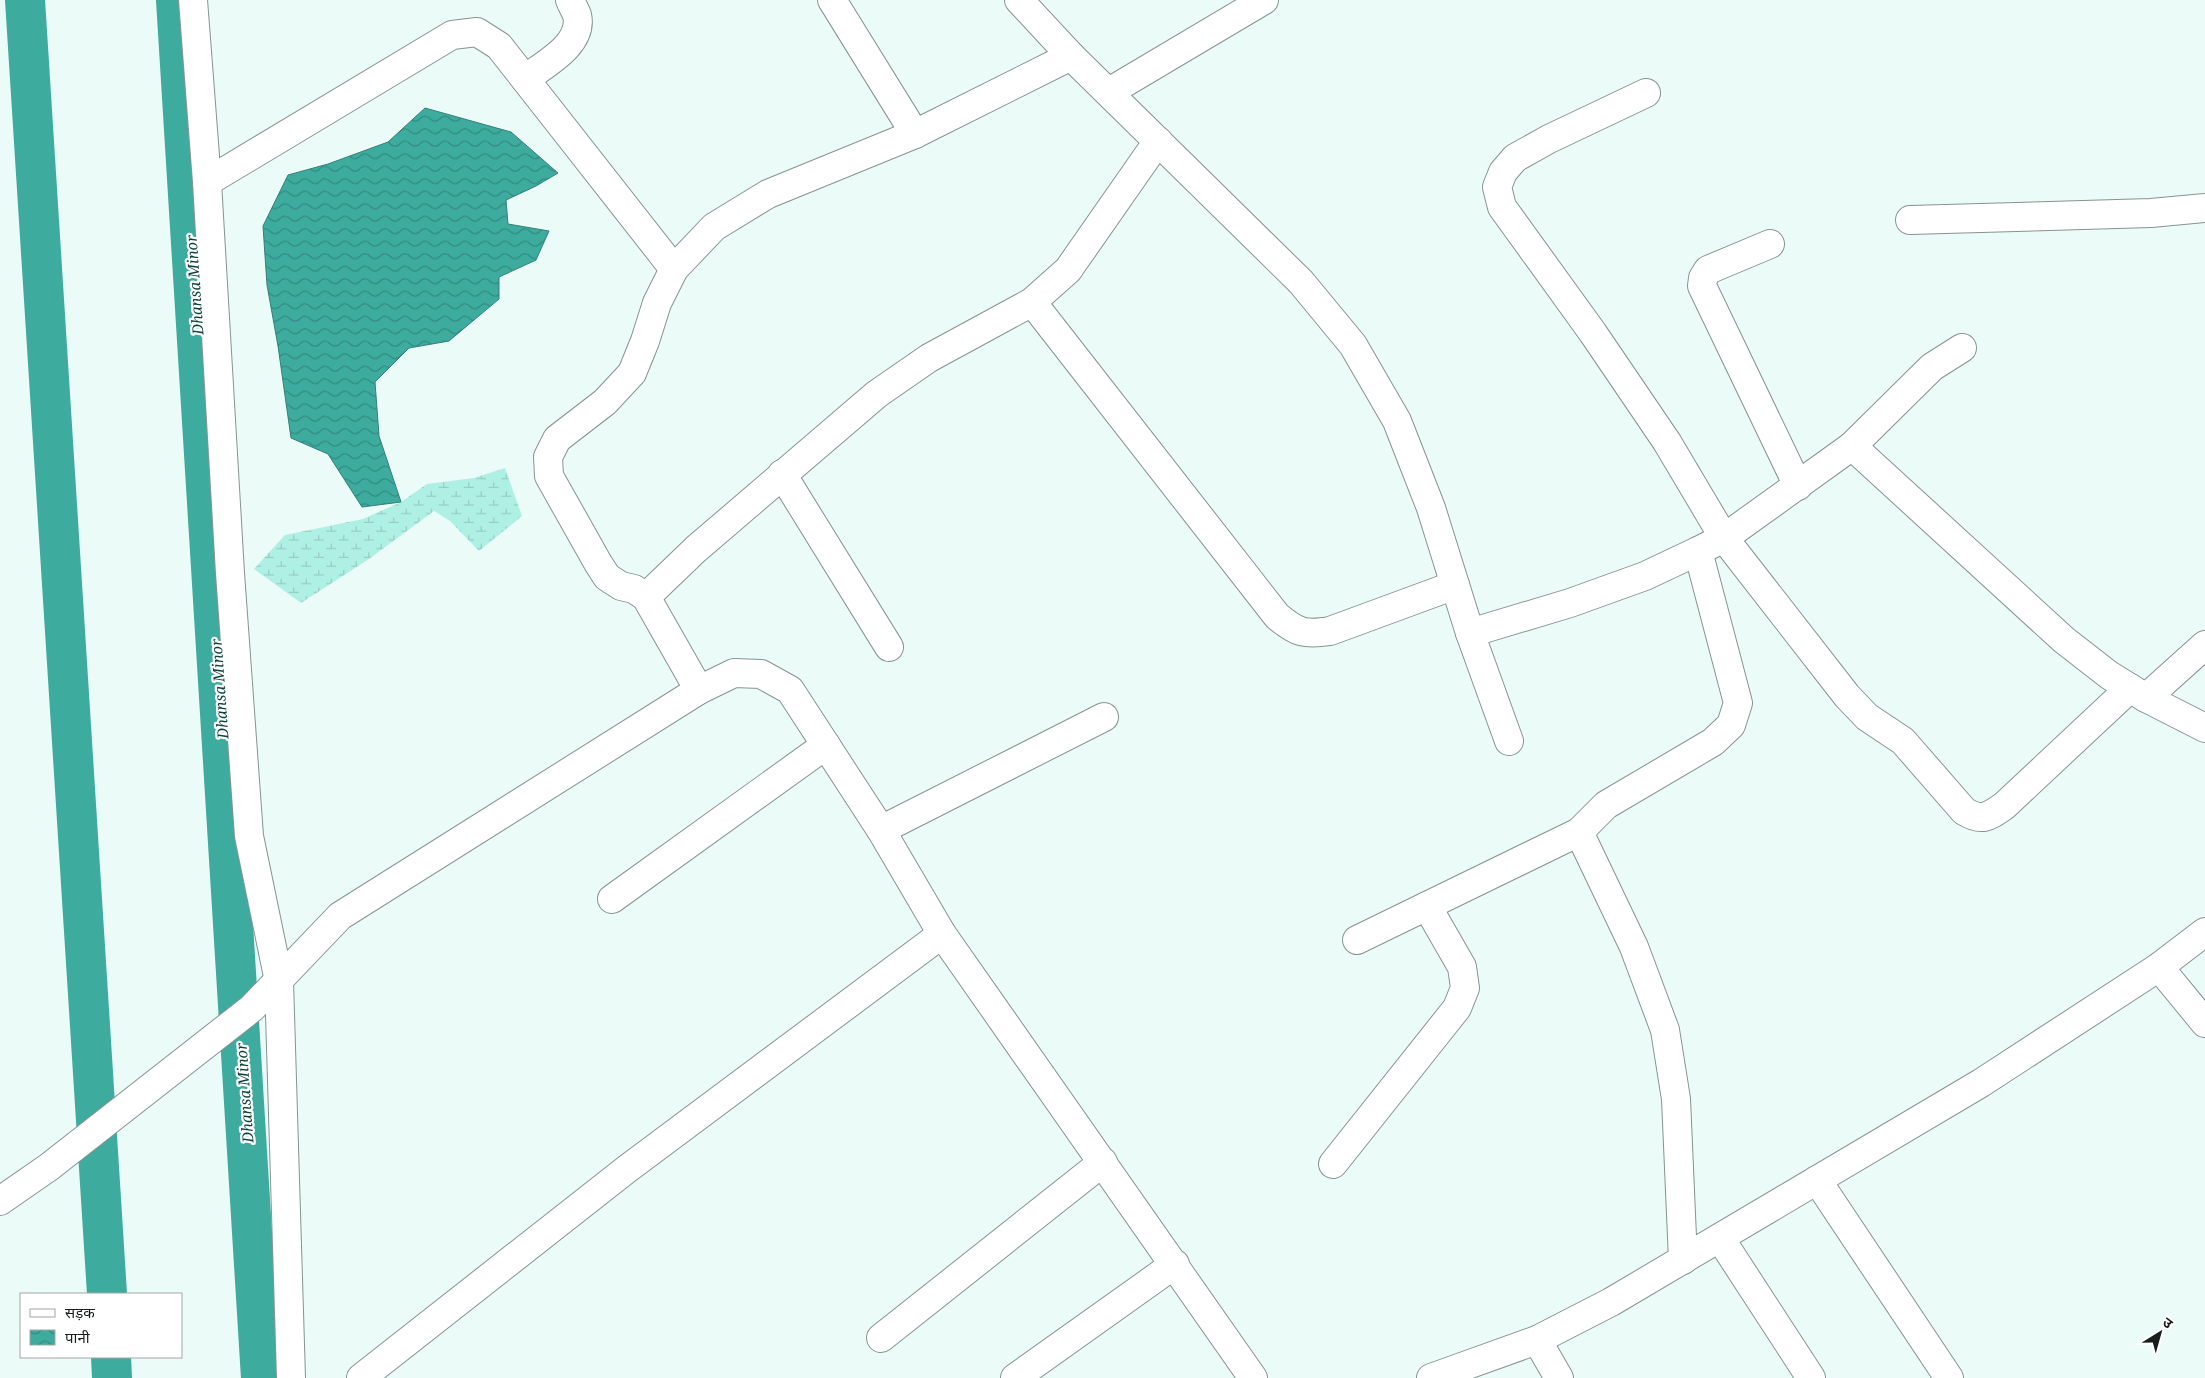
<svg xmlns="http://www.w3.org/2000/svg" width="2205" height="1378" font-family="'Noto Serif','Noto Sans Devanagari',serif">
<style>
.wetland{fill:url(#wetland-marsh)}
.water{fill:url(#water-waves);stroke:#328177}
.lines{fill:none;stroke-linecap:round;stroke-linejoin:round}
.canal{stroke:#3dac9e;stroke-width:40}
.street-casing{stroke:#869491;stroke-width:30}
.street{stroke:#fff;stroke-width:28}
.labels{text-anchor:middle;dominant-baseline:central;stroke-width:4.5;stroke-linejoin:round;paint-order:stroke}
.water-label{font-size:15px;font-style:italic;fill:#0e403a;stroke:#fff}
</style>
<defs>
<pattern id="wetland-marsh" width="20" height="14" patternUnits="userSpaceOnUse" patternTransform="scale(1.25)"><rect width="20" height="14" fill="#aff0e5"/><path d="M1 5h8M5 5V1M11 12h8M15 12V8" fill="none" stroke="#96cdc4"/></pattern>
<pattern id="water-waves" width="16" height="10" patternUnits="userSpaceOnUse" patternTransform="scale(1.25)"><rect width="16" height="10" fill="#3dac9e"/><path d="M0 5q4-4 8 0t8 0" fill="none" stroke="#328b80"/></pattern>
</defs>
<rect width="100%" height="100%" fill="#ebfbf8"/>
<polygon class="wetland" points="505,468 522,516 479,551 450,521 434,511 369,559 301,603 254,569 285,535 363,519 401,502 427,484 474,478"/>
<polygon class="water" points="425,108 511,132 558,173 536,186 506,200 508,224 549,231 536,260 499,277 499,299 449,341 409,348 375,382 379,436 401,502 362,507 328,454 291,438 278,346 267,285 263,226 288,175 328,164 388,142"/>
<g class="lines">
<g class="canal">
<polyline points="25,0 107,1294"/>
<polyline points="176,0 261,1378"/>
<polyline points="111,1357 112,1378"/>
</g>
<defs>
<g id="street">
<polyline points="193,0 207,182 230,573 249,836 279,981 291,1378"/>
<polyline points="832,0 915,134"/>
<polyline points="1019,0 1071,56 1301,282 1353,345 1397,421 1431,508 1470,633 1509,741"/>
<path d="M 525,79 C 545,64 584,44 577,15 C 575,10 572,5 570,0"/>
<polyline points="1109,92 1264,0"/>
<path d="M 1646,93 L 1549,139 L 1515,158 L 1503,172 L 1497,187 L 1502,207 L 1593,333 L 1667,442 L 1724,538 L 1847,696 L 1867,717 L 1903,741 L 1964,811 C 1982,822 1988,817 2004,806 L 2130,688"/>
<polyline points="207,182 452,35 477,32 499,46 674,269"/>
<polyline points="1910,220 2151,213 2205,208"/>
<polyline points="1770,244 1708,270 1703,278 1702,286 1798,486"/>
<path d="M 1032,302 L 1277,616 C 1297,633 1305,635 1330,631 L 1455,585"/>
<polyline points="1852,446 1932,367 1962,348"/>
<polyline points="782,474 889,647"/>
<polyline points="646,597 696,549 877,394 929,358 1032,302 1068,270 1158,141"/>
<polyline points="1470,633 1570,603 1645,576 1698,551 1724,538 1852,446 2064,640 2109,675 2146,698 2205,728"/>
<polyline points="699,690 646,597 634,589 621,586 607,577 598,563 549,476 548,457 557,439 605,402 632,373 645,341 657,303 674,269 714,227 768,194 915,134 1071,56"/>
<polyline points="2146,698 2205,645"/>
<polyline points="881,830 1104,717"/>
<polyline points="1579,832 1634,947 1665,1030 1676,1099 1683,1260"/>
<polyline points="612,899 826,745"/>
<polyline points="1357,940 1579,832 1606,805 1713,742 1731,725 1738,703 1698,551"/>
<polyline points="2159,967 2205,1023"/>
<polyline points="1333,1164 1457,1008 1465,988 1462,967 1427,906"/>
<polyline points="1817,1180 1949,1378"/>
<polyline points="0,1201 49,1167 252,1008 340,916 699,690 734,673 761,674 790,690 881,830 942,934 1253,1378"/>
<polyline points="1720,1238 1811,1378"/>
<polyline points="881,1338 1103,1162"/>
<polyline points="1537,1340 1559,1378"/>
<polyline points="361,1378 627,1169 942,934"/>
<polyline points="1015,1378 1175,1264"/>
<polyline points="1431,1378 1537,1340 1611,1302 1981,1083 2159,967 2205,932"/>
</g>
</defs>
<use href="#street" class="street-casing"/>
<use href="#street" class="street"/>
</g>
<g class="labels">
<g class="water-label">
<text transform="translate(194 285) rotate(-94)">Dhansa Minor</text>
<text transform="translate(219 689) rotate(-94)">Dhansa Minor</text>
<text transform="translate(244 1093) rotate(-94)">Dhansa Minor</text>
</g>
</g>
<rect x="20" y="1293" width="162" height="65" fill="#ffffff" stroke="#a3a5a5"/>
<rect x="30" y="1309" width="25" height="8" fill="#ffffff" stroke="#a3a5a5"/>
<text x="65" y="1318" font-size="15" fill="#191e1d">सड़क</text>
<rect x="30" y="1330" width="25" height="15" fill="url(#water-waves)" stroke="#a3a5a5"/>
<text x="65" y="1343" font-size="15" fill="#191e1d">पानी</text>
<g transform="translate(2160 1333) rotate(37)" stroke="#ffffff" stroke-width="4" paint-order="stroke">
<path d="M0-4L9 19L0 12L-9 19Z" fill="#191e1d"/>
<text y="-8" font-size="14" font-weight="bold" text-anchor="middle" fill="#191e1d">उ</text>
</g>
</svg>
